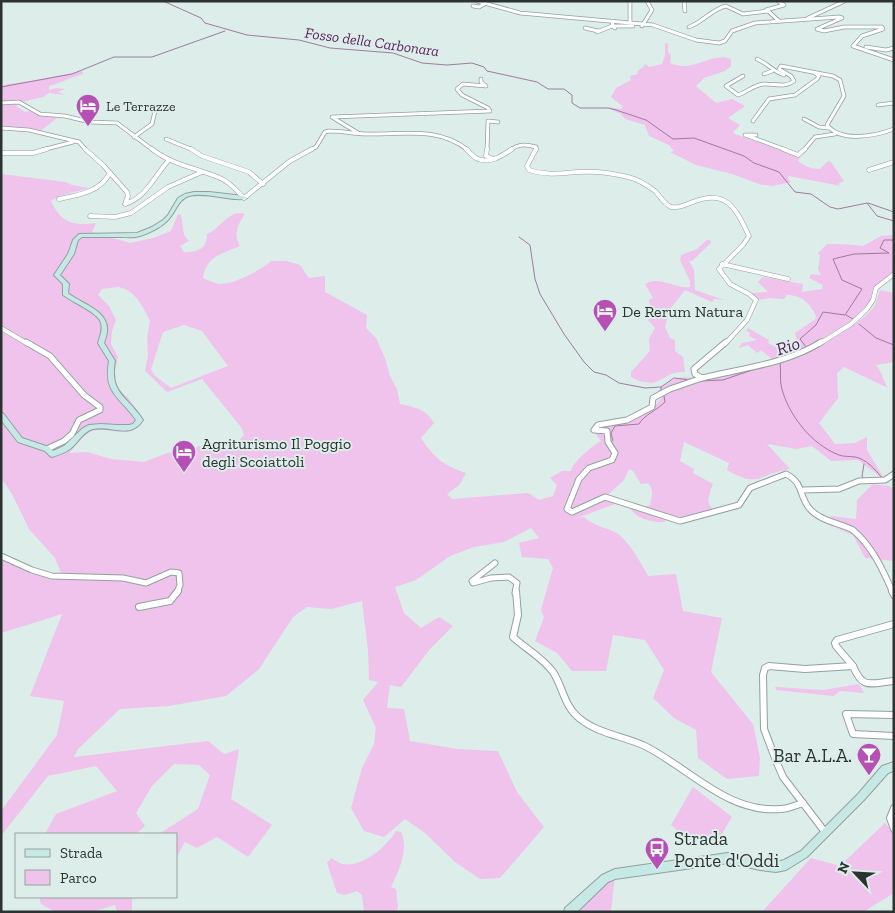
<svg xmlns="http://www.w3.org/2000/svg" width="895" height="913" font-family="'Zilla Slab',serif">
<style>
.green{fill:#efc3ec;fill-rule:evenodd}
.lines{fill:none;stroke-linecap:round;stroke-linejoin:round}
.stream{stroke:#9e7c9e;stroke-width:1}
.street-far3-casing{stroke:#92a19f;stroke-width:4.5}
.street-far2-casing{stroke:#92a19f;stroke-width:5}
.street-far1-casing{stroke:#92a19f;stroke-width:7}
.street-casing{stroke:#92a19f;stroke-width:8}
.secondary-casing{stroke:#92a19f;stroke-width:2}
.street-far3{stroke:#fff;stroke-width:3}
.street-far2{stroke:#fff;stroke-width:4}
.street-far1{stroke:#fff;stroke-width:5}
.street{stroke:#fff;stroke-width:6}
.secondary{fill:#c6e9e6;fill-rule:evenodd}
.labels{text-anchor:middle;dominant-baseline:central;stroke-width:4;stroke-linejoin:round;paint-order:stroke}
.far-poi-label{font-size:14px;fill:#2c3231;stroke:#dcedea;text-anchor:start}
.far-water-label{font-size:15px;font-style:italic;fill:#5a1e59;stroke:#dcedea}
.poi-label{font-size:16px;fill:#2c3231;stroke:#dcedea;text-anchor:start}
.water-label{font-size:18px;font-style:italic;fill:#5a1e59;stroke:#dcedea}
.near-poi-label{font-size:19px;fill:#2c3231;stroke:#dcedea;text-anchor:end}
</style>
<rect width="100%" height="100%" fill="#dcedea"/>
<g class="green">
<path d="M 665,43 L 668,44 L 668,52 L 671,55 L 670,63 C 693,74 711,51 731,59 L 731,66 L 725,71 L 704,78 L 696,86 L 716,103 L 732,99 L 745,106 L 728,118 L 740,125 L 733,132 L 735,134 L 800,157 L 798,161 C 804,166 811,169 820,169 L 827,162 L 830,161 L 844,181 L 838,184 L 841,186 L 789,176 L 788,179 L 791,182 L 772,186 L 759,184 L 732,174 L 696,165 L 670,152 L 674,151 L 669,145 L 649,136 L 645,125 L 625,119 L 621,114 L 606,107 L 622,109 L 622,106 L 611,97 L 616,88 L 631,80 L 630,76 L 638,74 L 637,72 L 646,64 L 649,67 L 662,64 L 665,56 Z"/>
<path d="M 83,71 L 83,74 C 71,77 61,83 49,86 L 49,90 L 57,88 L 65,89 L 58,92 L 65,95 L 49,93 L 43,97 L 17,103 L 20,104 L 16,106 L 25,112 L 30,111 L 37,114 L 57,118 L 39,132 L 30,128 L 1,128 L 1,87 L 8,84 L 30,81 Z"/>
<path d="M 1,174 L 65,182 L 72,185 L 89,188 L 59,196 L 51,201 C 61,223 73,226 96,223 L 92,232 L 130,243 L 153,238 L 171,231 L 178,214 L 181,215 L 184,235 L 189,241 L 180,246 L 184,252 C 197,252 207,250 207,234 C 220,229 230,208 245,214 C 238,224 233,234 240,246 C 223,253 205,257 203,278 C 208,280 214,283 219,284 C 232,285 262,270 271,261 L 286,261 L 300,265 L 309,278 L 325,276 L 325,292 L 367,315 L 366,328 L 376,338 L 385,358 L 390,376 L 397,389 L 400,404 C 415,407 426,409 434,423 L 421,438 C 434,458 443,465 466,473 L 459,485 L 447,494 L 452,499 L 528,493 L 539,500 L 553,496 L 557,485 L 550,478 L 562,471 L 571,471 C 572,463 593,445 601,441 L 595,433 L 598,427 L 652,409 L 665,394 L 657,392 C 684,367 688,383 717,377 C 756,370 849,338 873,308 C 877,303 878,295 880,290 L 894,293 L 894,362 L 876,365 C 883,374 882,379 888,388 L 844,367 L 837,373 L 838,398 L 819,423 L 835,444 L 855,443 L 867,437 L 867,450 L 885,480 L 858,460 L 831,461 L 812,446 L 797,449 L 767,444 L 790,469 C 758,474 760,489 727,470 L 729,463 L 684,442 L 680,461 L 694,469 L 693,473 L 713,484 C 709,495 704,503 715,510 L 680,517 L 669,516 L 665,522 C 652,523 636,519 629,507 L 638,510 L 650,505 C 652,496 654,490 648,483 L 641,484 L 633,471 L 629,469 L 624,480 L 609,494 L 615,504 L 577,518 L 584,517 C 594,526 604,527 615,532 C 627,538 642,564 648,576 L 676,574 L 683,611 L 722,618 L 711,672 L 753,724 L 760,758 L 759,776 L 727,779 L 698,758 L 696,730 L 674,718 L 653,698 L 664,670 L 645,640 L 613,635 L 606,671 L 572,671 L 557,653 L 535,641 L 544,617 L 541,610 L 553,568 L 548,559 L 522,557 L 519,543 L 539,538 L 531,528 L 504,542 L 474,547 L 450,556 L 416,580 L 395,587 L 404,613 L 421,628 L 439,617 L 453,626 L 430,649 L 401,687 L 390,685 L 387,708 L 404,709 L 410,741 L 457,749 L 498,751 L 517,792 L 544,827 L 500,878 L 480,879 L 455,862 L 425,833 L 405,819 L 384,837 L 364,831 L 351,808 L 362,768 L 374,744 L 376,728 L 363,700 L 378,682 L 369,680 L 368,650 L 362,601 L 331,609 L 307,607 L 293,617 L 259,669 L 226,696 L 169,706 L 120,709 L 78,749 L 74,757 L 208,741 L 224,754 L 239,749 L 231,799 L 272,825 L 248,857 L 217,837 L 197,848 L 185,842 L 176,858 L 176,834 L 159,834 L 198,809 L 210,775 L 199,765 L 174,764 L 152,786 L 136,813 L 145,826 L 136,834 L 45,834 L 56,814 L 117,791 L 96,766 L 48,776 L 1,836 L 1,811 L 57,735 L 64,701 L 30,696 L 62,614 L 1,633 L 1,554 L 40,572 L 62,575 L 55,558 L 29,529 L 12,494 L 1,478 ZM 119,287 C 136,291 143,307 150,321 L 147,338 L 148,356 L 145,371 L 167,392 L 202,379 L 241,427 L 244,435 L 233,447 L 221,450 L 216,447 L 198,446 L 196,449 L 170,452 L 144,462 L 111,459 L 87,452 L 69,453 C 75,447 84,434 92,431 C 111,425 129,443 143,420 L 129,399 L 117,388 L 114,375 L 118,357 L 111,344 L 112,331 L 116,320 L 109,306 L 98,295 L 102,289 ZM 184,325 L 202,331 L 228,366 L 171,388 L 154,375 L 151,369 L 163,332 Z"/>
<path d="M 894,235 L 894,241 L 891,245 L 894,247 L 894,273 L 874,287 L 869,305 L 851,323 L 803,350 L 798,346 L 795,333 L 817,318 C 811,305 803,295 787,295 L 784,299 L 769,298 L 758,300 L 751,293 L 768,292 L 758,282 L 763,277 L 803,284 L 802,292 L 822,289 L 823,285 L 809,278 L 811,274 L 821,275 L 818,269 L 820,256 L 818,253 L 827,244 C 838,244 851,244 863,246 L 881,236 Z"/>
<path d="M 707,240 L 710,240 L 711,243 L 692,261 L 689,261 L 694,270 L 695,290 L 724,300 L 714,299 L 712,302 L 685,290 L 670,309 L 665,327 L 670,338 L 675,340 L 675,351 L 683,357 L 685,372 C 661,370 662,393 631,377 L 631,372 L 650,351 L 649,339 L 655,328 L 648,320 L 651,314 L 649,300 L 653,298 L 645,284 C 659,275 675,289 690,287 L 690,281 L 680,260 L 681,255 L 697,249 Z"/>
<polygon points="748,328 769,340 768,343 776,347 782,356 772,359 761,350 757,353 748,345 738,348 742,343 757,340 749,336 750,333 746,330"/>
<polygon points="873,484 888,486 894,489 894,561 865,558 853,535 829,525 831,516 856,519 857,500"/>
<polygon points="859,684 864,693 840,691 833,696 776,690 775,687 823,690"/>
<polygon points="693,787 732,817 720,837 714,841 709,836 692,843 671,825"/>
<polygon points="885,823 894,833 894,893 863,912 762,912 811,858 840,866"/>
<path d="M 396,831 L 401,832 C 409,849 399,871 391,887 L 396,889 L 398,908 L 396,912 L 364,912 L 362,895 L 357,891 L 345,895 L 337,893 L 327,863 L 331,858 C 335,860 339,863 342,864 C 363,868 386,847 396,831 Z"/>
<polygon points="615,874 611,912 569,912"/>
<polygon points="39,897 132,897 132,912 117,912 115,905 92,912 55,912 41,904"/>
</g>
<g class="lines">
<g class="stream">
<polyline points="163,1 201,18 205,23 247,35 299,40 330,48 393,53 422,63 447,65 472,63 484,67 487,71 537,82 548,89 564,89 572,95 572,103 580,108 608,108 616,110 646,120 673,139 694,138 744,156 754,163 779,172 795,192 811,194 830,207 838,209 867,203 877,216 894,221"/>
<polyline points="1,87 72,74 114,57 152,57 225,31"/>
<polyline points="868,203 894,212"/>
<polyline points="519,237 530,245 535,279 540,294 564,334 584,362 594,372 606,375 619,383 645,388 661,387"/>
<polyline points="846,315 853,319"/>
<polyline points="859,324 876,338 894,345"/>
<polyline points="806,347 800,339 816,325 823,312 845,315 862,289 842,280 833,259 854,254 889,253 880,248 884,240 894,240"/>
<polyline points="791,359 811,351"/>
<path d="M 780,362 C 781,370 780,378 781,385 C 787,414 812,445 839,455 C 844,457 849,456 855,457 C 866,459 875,469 882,478"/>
<polyline points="700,381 723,380 758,368"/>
<polyline points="661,390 661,387 674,378 691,380"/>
<path d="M 613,441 L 611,433 L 615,426 L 639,424 C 643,416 657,410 665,402 L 664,396"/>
<polyline points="864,464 862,476 864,480"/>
</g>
<defs>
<g id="street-far3">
<polyline points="477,1 520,13 653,25 696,40 719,43 725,41 732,31 755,23 839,17 842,18 817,29 824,31 844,27 882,27 883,29 862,36 853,46 894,60"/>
<polyline points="630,1 630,23"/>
<polyline points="684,1 685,11"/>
<polyline points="473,6 479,7 486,3"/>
<polyline points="766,10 784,5 778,1"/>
<polyline points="808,18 845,1"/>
<polyline points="613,22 612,26 633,26"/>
<polyline points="642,26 652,10 647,1"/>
<path d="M 689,27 C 703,22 712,9 726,6 L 743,14 L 768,11 L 779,21"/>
<polyline points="585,28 598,31"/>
<polyline points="597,32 612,26 615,28"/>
<polyline points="866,47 886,50 894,48"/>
<path d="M 757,59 C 769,64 770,70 784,75"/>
<polyline points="764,74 772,71"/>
<path d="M 743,76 L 726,86 L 738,95 C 747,92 755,84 765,84 C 776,84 785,88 794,81 L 791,76 L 779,69 L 781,66 L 833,76 L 840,80 L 844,96 L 827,125 C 841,143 875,136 894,129"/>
<polyline points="1,103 19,102 40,114 65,116 90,122 117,123 153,150"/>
<polyline points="878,105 894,103"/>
<polyline points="804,119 819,127 828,128"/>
<polyline points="753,121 769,99 795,95 817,79 819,76 815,73"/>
<polyline points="1,128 29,130 79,142 86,150"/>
<polyline points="358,133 332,117 490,111 488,108 462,95 457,89 463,84 486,86 481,82 481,79"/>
<polyline points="756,135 745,135 786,150"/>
<polyline points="134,137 152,124 155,111"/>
<polyline points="166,139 193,150"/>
<polyline points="42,150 73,142"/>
<path d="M 310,150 L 316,147 L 325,132 L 329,131 C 342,131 355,134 368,134 C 404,135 437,126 468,150"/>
<polyline points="487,150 488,121 498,122"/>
<path d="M 510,150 C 519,144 525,144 536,147 L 536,150"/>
<polyline points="804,150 815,137 835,134"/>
</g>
<g id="street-far2">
<path d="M 85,149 L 103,165 L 127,192 L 128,196 L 125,204 C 146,198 155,175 169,160"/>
<path d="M 152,149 C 172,165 197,168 220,178 C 230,182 237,191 244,198 L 290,161 L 312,149"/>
<polyline points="191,149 202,156 249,172 263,184"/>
<path d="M 466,149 C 469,152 473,156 476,158 C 488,165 502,156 512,149"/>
<polyline points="487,149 486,156 493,159"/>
<path d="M 536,149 L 527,166 L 529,170 C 546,176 561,173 578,172 C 594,171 612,173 628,177 C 637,179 647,185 655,191 C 660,196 664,204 671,207 C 679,209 686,204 693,202 C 727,188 736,209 749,236 L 743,245 L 719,269 L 730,284 L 749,294 L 756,300 L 747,320 L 725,344"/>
<polyline points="783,149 798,155 805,149"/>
<polyline points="1,153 33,153 47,149"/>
<polyline points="869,170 894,162"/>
<path d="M 59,199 C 79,195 100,192 110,173"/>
<polyline points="90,216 115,217 131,213 168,187 202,172"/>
<polyline points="722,264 788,279"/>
<polyline points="1,328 28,344"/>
<polyline points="819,344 851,324 867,309 873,300 876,288 894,274"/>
</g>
<g id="street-far1">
<polyline points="26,342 50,356 84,395 100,407 100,410 79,420 72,434 64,441 47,449"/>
<path d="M 726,342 L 694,369 L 695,374 L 702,378 C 739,369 789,363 821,342"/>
<path d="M 702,378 L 670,389 L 653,398 L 652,407 L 627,420 L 598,425 L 594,430 L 607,431 L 608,442 L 615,453 L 612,460 L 589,468 L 579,479 L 567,509 L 572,512 L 605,497 L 680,521 L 739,505 L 750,488 L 786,474 C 805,484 798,496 810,509 C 820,521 840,523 853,530 C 872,546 883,570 893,593"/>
<polyline points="803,490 839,489 859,481 885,480 894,474"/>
<polyline points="1,556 32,570 52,576 123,578 146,583 171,572 179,573 180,585 177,593"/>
<polyline points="495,563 472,581 473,583 491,578 509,577 517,583 515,593"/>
</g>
<g id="street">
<path d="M 516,591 L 518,615 L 513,637 C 526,649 543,658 553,672 C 563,687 564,706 579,718 C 598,734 624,736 645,746 C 689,768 728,814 781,809 C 788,809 796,805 803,803"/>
<polyline points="892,591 894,595"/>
<polyline points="139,607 170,601 178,591"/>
<polyline points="853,666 836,646 835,643 837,640 894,624"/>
<polyline points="894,715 846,714 853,734 894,736"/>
<polyline points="894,808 890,818 894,829"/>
<path d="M 825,832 L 783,777 L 777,763 L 764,729 L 763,675 L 765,668 L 769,666 L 805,669 L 853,666 C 863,690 870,683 894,681"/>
</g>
<g id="secondary">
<path d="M 194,192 L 209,192 L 244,196 L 247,198 C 235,203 207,191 189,196 C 177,200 176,213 167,221 C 160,228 149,233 140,236 C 134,238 127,237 121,237 C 108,237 95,237 82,237 L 78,240 L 74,254 L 60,275 L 69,284 L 68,293 C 81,304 109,310 107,331 C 107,335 105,339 104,343 L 115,361 C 109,394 128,396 143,420 C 130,440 112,425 93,429 C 83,431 78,443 70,449 C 65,453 58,455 52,457 L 50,456 L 45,451 L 18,442 L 1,420 L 1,413 L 3,413 L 22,438 L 49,447 L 53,451 L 64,446 L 83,428 L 89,425 L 101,424 L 117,425 L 129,425 L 133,424 L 136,420 C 120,397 103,393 109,361 L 98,343 C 100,337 103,330 101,323 C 99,313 72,302 63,295 L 63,284 L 54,275 L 68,254 L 73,240 L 79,234 L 137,233 L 152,227 L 163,220 L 168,215 L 178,198 L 185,194 Z"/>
<polygon points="894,762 894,771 888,773 864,800 807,857 786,870 776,872 760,870 728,863 615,879 608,882 577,912 564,912 565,908 602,875 615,869 728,853 760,860 776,862 784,860 801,851 858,794 882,766"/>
</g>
</defs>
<use href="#street-far3" class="street-far3-casing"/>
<use href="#street-far2" class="street-far2-casing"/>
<use href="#street-far1" class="street-far1-casing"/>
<use href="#street" class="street-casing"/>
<use href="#secondary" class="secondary-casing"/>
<use href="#street-far3" class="street-far3"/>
<use href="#street-far2" class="street-far2"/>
<use href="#street-far1" class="street-far1"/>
<use href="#street" class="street"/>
<use href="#secondary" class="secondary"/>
</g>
<defs>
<symbol id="hotel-pin" viewBox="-11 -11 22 30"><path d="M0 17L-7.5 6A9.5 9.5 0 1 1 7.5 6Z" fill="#b650b4" stroke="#dcedea"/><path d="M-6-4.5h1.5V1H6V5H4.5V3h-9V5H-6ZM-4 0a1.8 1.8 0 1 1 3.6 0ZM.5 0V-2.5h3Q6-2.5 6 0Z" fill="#fff"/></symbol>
<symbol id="bar-pin" viewBox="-11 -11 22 30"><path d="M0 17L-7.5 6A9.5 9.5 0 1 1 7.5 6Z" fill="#b650b4" stroke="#dcedea"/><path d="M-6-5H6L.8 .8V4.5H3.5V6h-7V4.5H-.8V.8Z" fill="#fff"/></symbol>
<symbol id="bus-pin" viewBox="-11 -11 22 30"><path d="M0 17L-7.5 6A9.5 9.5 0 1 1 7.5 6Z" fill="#b650b4" stroke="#dcedea"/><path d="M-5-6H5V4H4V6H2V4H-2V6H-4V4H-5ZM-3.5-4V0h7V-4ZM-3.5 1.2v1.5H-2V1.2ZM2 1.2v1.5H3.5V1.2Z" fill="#fff"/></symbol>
</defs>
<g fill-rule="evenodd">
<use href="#hotel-pin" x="74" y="92" width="28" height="38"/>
<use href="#hotel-pin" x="591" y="297" width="28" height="38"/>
<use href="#hotel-pin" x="170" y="438" width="28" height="38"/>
<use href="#bar-pin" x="855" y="741" width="28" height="38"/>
<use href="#bus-pin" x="643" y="835" width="28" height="38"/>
</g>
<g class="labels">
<g class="far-poi-label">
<text x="106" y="106">Le Terrazze</text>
</g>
<g class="far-water-label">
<text transform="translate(372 42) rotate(8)">Fosso della Carbonara</text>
</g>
<g class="poi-label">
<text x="622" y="311">De Rerum Natura</text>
<text x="202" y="443">Agriturismo Il Poggio<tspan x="202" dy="18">degli Scoiattoli</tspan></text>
</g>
<g class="water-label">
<text transform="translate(788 346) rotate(-18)">Rio</text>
</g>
<g class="near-poi-label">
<text x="852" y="755">Bar A.L.A.</text>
<text x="674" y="838" text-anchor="start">Strada<tspan x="674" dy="22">Ponte d'Oddi</tspan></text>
</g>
</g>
<rect width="895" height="913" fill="none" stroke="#2c3231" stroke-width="5"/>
<rect x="15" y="833" width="162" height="65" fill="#dcedea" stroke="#96a2a0"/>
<rect x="25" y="849" width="25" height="8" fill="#c6e9e6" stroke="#96a2a0"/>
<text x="60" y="858" font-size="15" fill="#2c3231">Strada</text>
<rect x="25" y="870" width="25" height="15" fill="#efc3ec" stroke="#96a2a0"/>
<text x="60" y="883" font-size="15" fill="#2c3231">Parco</text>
<g transform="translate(855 873) rotate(295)" stroke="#dcedea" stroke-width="4" paint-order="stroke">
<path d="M0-4L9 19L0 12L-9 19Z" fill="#2c3231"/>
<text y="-8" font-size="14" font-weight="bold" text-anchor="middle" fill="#2c3231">N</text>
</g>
</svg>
